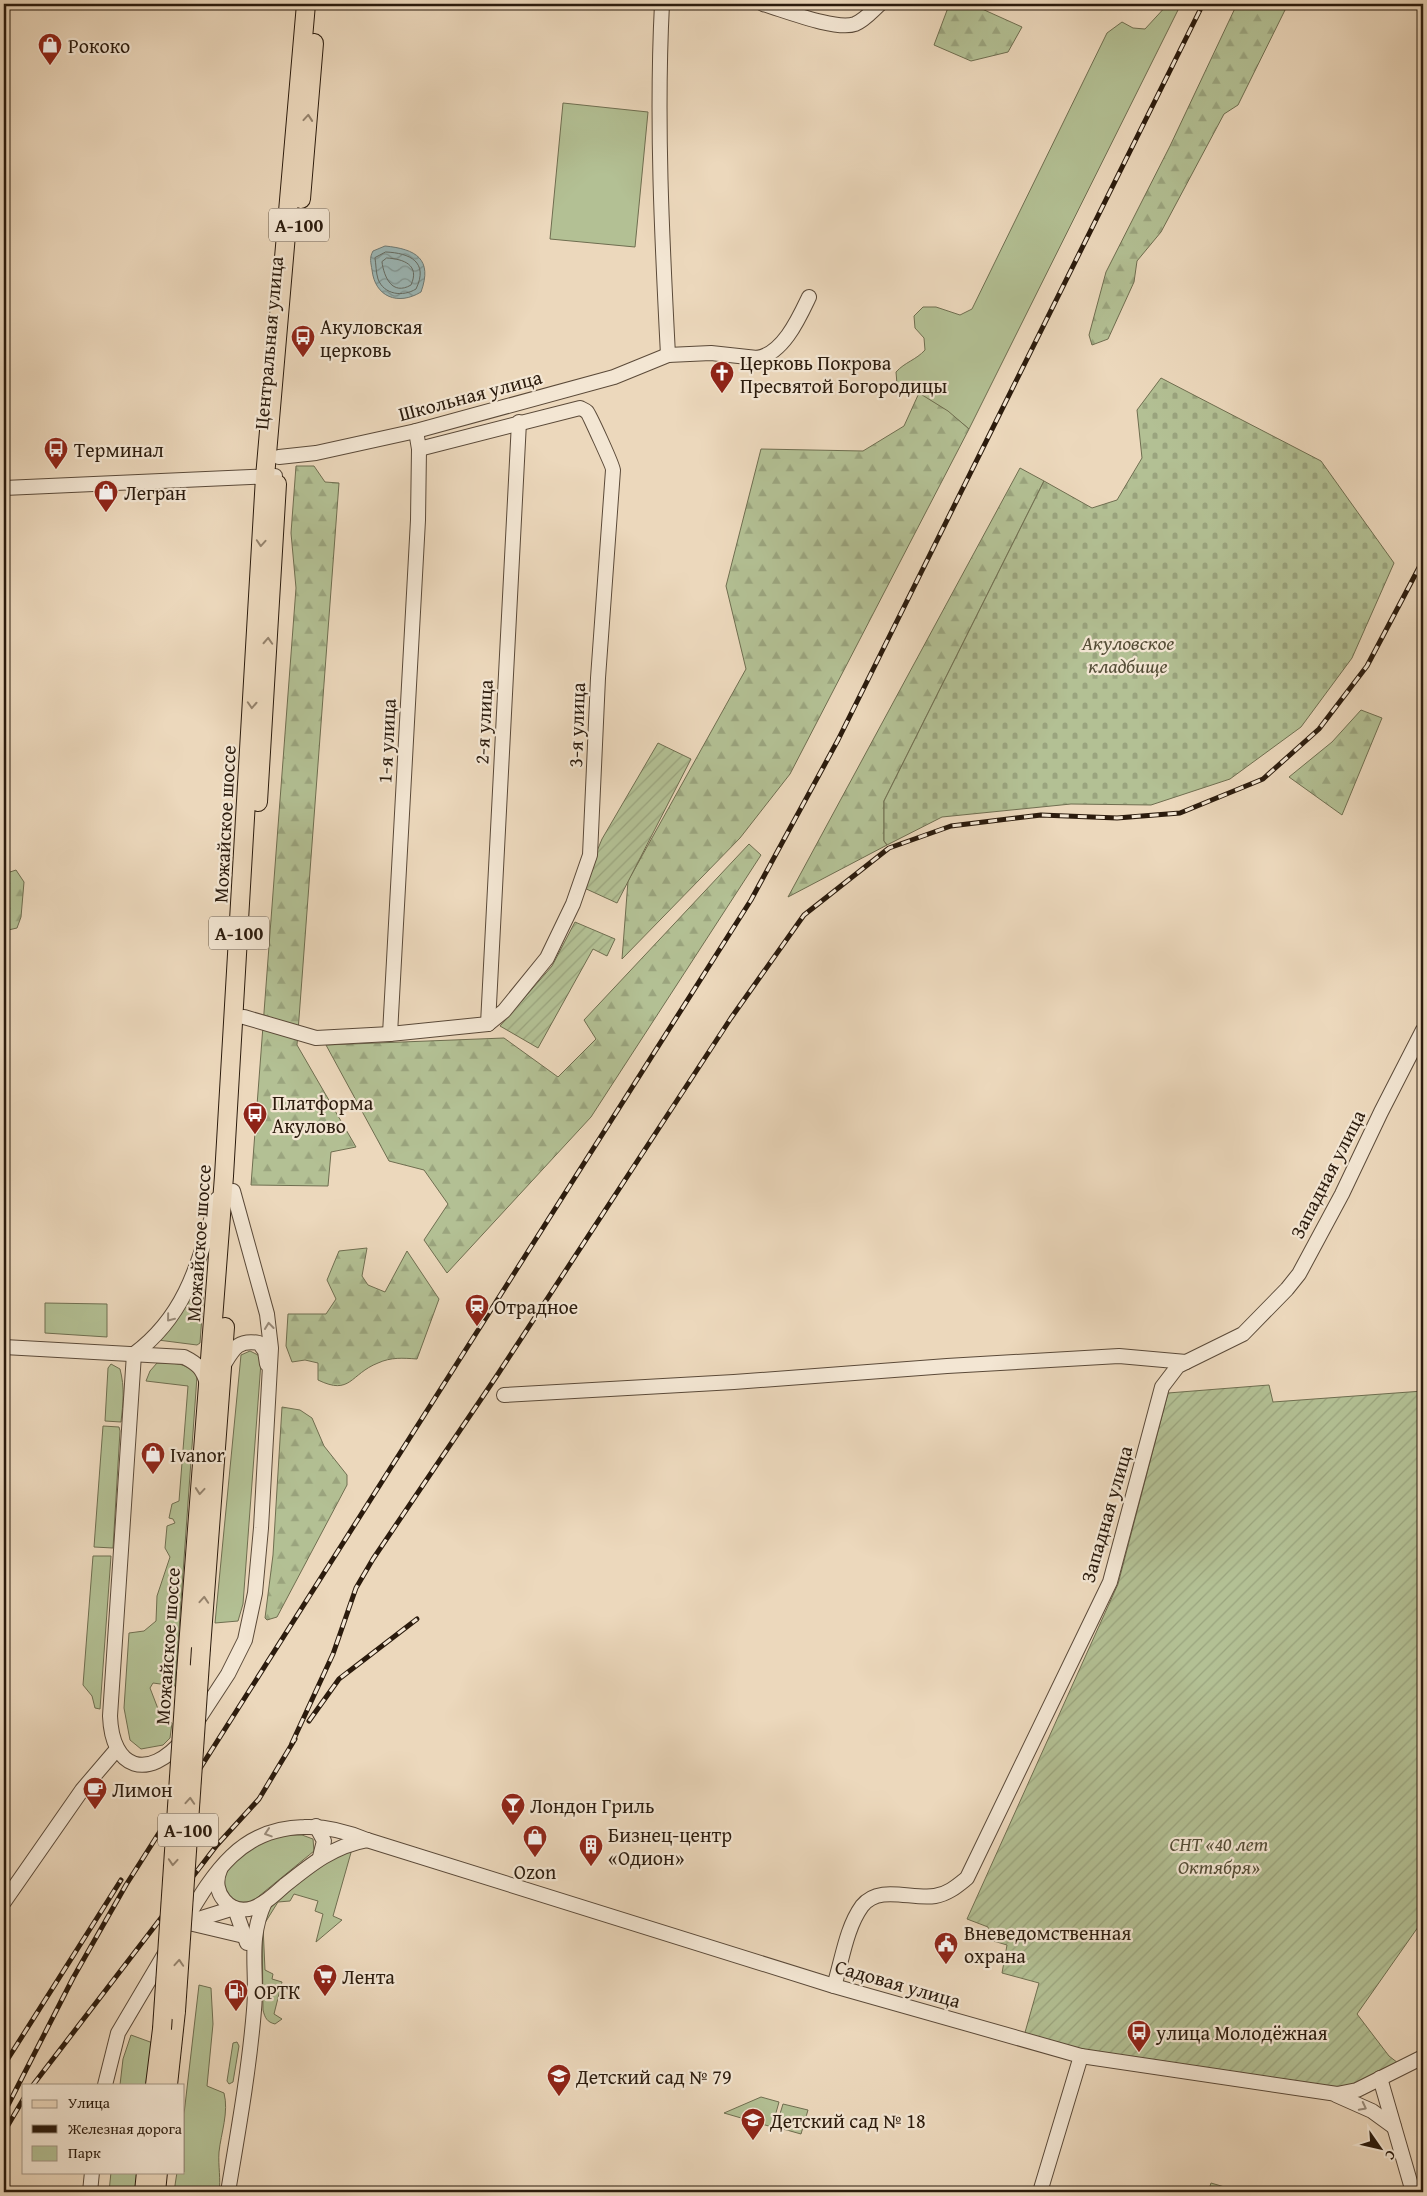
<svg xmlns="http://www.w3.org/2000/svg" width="1427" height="2196" font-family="'Gentium Book Plus',serif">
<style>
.green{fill:#b3c094;stroke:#6f6e50}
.forest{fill:url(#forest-firs);stroke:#6f6e50}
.cemetery{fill:url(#cemetery-stones);stroke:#6f6e50}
.garden{fill:url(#garden-furrows);stroke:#6f6e50}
.water{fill:url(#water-waves);stroke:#6e7974}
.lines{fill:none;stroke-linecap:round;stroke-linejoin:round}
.shore{stroke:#636a62;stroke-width:1}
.minor-casing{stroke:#5b4a39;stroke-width:16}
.major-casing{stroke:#2b1b0d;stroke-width:20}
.minor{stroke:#f3e6d3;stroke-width:14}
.major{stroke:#ecd8bc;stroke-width:18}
.rail-casing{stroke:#2b1b0d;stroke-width:5}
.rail{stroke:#f3e6d3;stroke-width:3;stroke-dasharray:9;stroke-linecap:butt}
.major-bridge-casing{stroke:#2b1b0d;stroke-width:20;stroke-linecap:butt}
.major-bridge{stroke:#ecd8bc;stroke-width:18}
.oneway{stroke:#95836d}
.oneway2{stroke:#998b7a}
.labels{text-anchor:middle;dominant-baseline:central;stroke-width:4.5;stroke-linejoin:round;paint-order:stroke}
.shield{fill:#f3e6d3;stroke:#675848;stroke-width:1}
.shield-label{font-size:19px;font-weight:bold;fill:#2b1b0d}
.poi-label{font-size:20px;fill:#2b1b0d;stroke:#f3e6d3;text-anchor:start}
.street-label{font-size:20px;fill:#2b1b0d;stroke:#f3e6d3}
.park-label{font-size:20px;font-style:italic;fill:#544d36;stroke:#f3e6d3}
</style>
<defs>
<pattern id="forest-firs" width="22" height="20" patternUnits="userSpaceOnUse" patternTransform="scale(1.25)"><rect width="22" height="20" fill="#b3c094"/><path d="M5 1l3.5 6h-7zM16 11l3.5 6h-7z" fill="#9aa47e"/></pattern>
<pattern id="cemetery-stones" width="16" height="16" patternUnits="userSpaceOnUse" patternTransform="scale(1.25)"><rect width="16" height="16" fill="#b3c094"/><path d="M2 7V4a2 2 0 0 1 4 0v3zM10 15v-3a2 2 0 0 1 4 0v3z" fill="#9aa47e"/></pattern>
<pattern id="garden-furrows" width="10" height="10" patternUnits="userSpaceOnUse" patternTransform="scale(1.25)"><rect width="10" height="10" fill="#b3c094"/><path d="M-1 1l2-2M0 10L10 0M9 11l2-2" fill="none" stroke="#9aa47e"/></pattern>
<pattern id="water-waves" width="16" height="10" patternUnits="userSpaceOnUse" patternTransform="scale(1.25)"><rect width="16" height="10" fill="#9bb8b8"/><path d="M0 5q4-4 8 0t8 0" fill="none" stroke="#7f9594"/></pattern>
</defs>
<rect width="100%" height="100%" fill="#ecd8bc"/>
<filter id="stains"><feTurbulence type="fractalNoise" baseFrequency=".004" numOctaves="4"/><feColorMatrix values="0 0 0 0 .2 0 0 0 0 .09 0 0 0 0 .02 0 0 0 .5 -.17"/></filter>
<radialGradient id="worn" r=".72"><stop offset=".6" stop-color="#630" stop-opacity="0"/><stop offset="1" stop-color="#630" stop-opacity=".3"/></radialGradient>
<g class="green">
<path d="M 1168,4 L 1181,4 L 969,429 C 947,410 925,395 897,384 L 896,372 C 905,362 916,360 925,350 L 924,338 L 915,328 L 914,316 L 923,307 L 936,307 L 960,315 L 972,309 L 1107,33 L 1122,22 L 1133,28 L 1145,29 Z"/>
<polygon points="563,103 648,112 635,247 550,239"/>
<polygon points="199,1289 204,1289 200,1343 197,1345 158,1340"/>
<polygon points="45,1303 107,1304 107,1337 45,1333"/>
<polygon points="250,1351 258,1355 261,1362 243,1604 238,1621 215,1623 241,1355"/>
<path d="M 157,1363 C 172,1363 188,1362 197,1376 L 175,1686 L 153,1683 L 150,1688 L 160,1714 L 172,1723 L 170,1738 L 163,1745 L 141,1749 L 130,1740 L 124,1708 L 129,1633 L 144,1631 L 156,1621 L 157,1596 L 170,1557 L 165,1548 L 167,1526 L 175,1523 L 173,1519 L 169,1518 L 172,1504 L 179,1501 L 188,1386 L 146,1381 L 150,1371 Z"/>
<path d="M 111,1364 L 120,1369 C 125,1388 123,1403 121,1422 L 105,1421 L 108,1368 Z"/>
<polygon points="103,1426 119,1427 120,1431 113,1548 94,1547"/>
<polygon points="93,1556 111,1556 100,1709 95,1708 92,1696 83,1685"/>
<path d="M 281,1835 L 302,1835 L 313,1839 L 314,1851 L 253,1901 C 233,1905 224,1898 222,1877 L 245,1850 Z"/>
<path d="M 352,1849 L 333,1916 L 342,1920 L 316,1942 L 323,1914 L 315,1911 L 318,1901 L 294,1894 L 290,1901 L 278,1902 L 263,1926 L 265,1970 L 273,1974 L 272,1979 L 282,1982 L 274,2014 L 282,2019 L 275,2024 C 267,2022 265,2018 263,2010 L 262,1921 L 268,1905 L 336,1854 Z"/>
<path d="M 199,1985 L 211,1988 L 213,2024 L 207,2086 L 224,2093 C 229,2112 221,2133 219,2152 C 218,2166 221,2179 219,2192 L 174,2192 L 177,2172 L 184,2172 L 184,2114 Z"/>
<polygon points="131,2035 153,2043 148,2085 120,2085 123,2059"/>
<polygon points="237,2042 239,2046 233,2082 229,2084 227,2081 233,2043"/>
<polygon points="761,2097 779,2102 772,2127 724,2113"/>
<polygon points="783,2104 808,2110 801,2134 776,2127"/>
<polygon points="111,2172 139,2172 137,2192 109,2192"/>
<polygon points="1211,2183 1228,2188 1226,2192 1208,2192"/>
</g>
<g class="forest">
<polygon points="945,4 971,4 1022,27 1008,52 971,61 934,45 949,5"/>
<polygon points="1237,4 1288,4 1238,105 1224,114 1161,232 1137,261 1134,282 1108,339 1092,345 1089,335 1106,272 1170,146"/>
<polygon points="919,393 948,411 969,429 790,774 740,838 622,959 628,881 746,669 726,586 761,449 863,451 904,426"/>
<polygon points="296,466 314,466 325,482 339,483 297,1045 356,1147 331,1152 328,1186 251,1185 296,588 291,533"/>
<polygon points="1020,468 1044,481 884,801 884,841 887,845 788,897"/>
<polygon points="1361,710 1382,718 1342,815 1289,777 1332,742"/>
<polygon points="749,844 761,855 591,1117 447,1273 424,1240 448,1204 424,1170 389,1161 326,1045 504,1038 558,1077 596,1039 584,1020"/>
<polygon points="16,870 24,882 21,917 17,928 4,931 4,874"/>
<path d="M 367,1248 L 362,1276 L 368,1285 L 385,1292 L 407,1251 L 439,1299 L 417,1359 C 403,1358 391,1357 378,1363 C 350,1374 351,1396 318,1380 L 318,1363 L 305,1360 L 292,1362 L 286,1346 L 288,1314 L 326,1314 L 336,1299 L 327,1280 L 339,1251 Z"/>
<polygon points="282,1407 300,1410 312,1418 324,1446 347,1475 347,1485 277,1617 267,1620 265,1618 273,1555"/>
</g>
<polygon class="cemetery" points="1161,378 1321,461 1394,563 1352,658 1301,727 1230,779 1151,805 1071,804 942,817 887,845 884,841 884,801 1044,481 1092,508 1117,500 1142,458 1137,410"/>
<g class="garden">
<polygon points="658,743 691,759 617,903 582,887 602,839"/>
<polygon points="575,922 615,939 607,956 593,949 538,1048 500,1026 552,966"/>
<polygon points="1269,1385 1273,1402 1423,1391 1423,1920 1357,2014 1389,2056 1398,2063 1346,2089 1082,2050 1024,2036 1039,1983 1002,1973 1007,1945 990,1940 988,1927 967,1919 1118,1584 1168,1393"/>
</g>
<path class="water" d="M 385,246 C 416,249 433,259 421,292 C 398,306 375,297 372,270 C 371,263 369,258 373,251 Z"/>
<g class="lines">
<g class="shore">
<path d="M 386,252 C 410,253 429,262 416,289 C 403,297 384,295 378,279 C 376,273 376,264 375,258 Z"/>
<path d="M 387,258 C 404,259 420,265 411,285 C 392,296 384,277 382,262 Z"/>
</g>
<defs>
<g id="minor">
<path d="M 662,4 C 656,120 662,239 668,355"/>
<path d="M 763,4 C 784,10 836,31 855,24 C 865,20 872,11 880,4"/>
<path d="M 416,431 L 419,449 L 580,408 C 582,409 585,410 587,412 C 589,414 613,466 613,470 L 598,678 L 590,855 L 573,904 L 547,958 L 504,1011 L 488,1024"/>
<path d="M 279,457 L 316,453 L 416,431 L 614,377 L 668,355 L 711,353 L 757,358 C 783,354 799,318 809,297"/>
<polyline points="4,488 275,476"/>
<polyline points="244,1017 316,1038 390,1034 488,1024"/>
<polyline points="488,1024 519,422"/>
<polyline points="390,1034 418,520 419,449"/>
<path d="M 4,1347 L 184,1357 C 198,1364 203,1369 207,1384"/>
<path d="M 223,1366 C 233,1350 237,1339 259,1343 L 265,1351 L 267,1364"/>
<polyline points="504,1395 734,1382 947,1366 1119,1356 1186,1362"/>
<polyline points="196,1723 228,1674 245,1640 255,1593 261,1528 271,1348 267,1314 233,1191"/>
<path d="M 183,1740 C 148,1781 112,1770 110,1716 L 134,1354 C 188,1314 199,1260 217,1199"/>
<polyline points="316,1826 324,1841 320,1857"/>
<path d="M 220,1870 C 210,1892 230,1916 253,1908 C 265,1904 275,1894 284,1886 C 310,1865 333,1846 367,1840"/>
<polyline points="4,1902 82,1790 117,1749"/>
<polyline points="235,1909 247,1943"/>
<polyline points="189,1922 234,1908"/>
<polyline points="189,1923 244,1936"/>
<path d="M 182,1926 C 212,1876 238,1828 304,1827 C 326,1826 346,1831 367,1840 L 834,1986 L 1081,2056 L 1337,2094 L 1357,2090 L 1423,2057"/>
<path d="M 834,1986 C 842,1961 846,1928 862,1906 C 879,1884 912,1900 935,1896 C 948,1894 957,1886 967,1878 L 1110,1582 L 1162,1387 L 1178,1366 L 1243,1334 L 1287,1289 L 1299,1274 L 1342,1194 L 1381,1112 L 1423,1030"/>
<polyline points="1380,2078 1413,2192"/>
<polyline points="105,2085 118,2033 167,1950"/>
<polyline points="1336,2095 1372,2111 1394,2127"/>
<polyline points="90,2192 92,2172"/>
<path d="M 228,2192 C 238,2132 249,2071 254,2010 C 258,1970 247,1941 265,1902"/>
<polyline points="1040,2192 1081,2056"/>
</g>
<g id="major">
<polyline points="301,199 314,43"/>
<polyline points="258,802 277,484"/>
<polyline points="201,1648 225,1327"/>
<polyline points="186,1673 224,1176 265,477 306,4"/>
<polyline points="155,2085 162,2029"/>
<polyline points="168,2085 176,2011"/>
<polyline points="144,2192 146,2172"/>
<polyline points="156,2192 158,2172"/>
</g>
</defs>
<use href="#minor" class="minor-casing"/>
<use href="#major" class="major-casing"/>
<use href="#minor" class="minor"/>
<use href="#major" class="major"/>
<defs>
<g id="rail">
<polyline points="309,1721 339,1679 417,1619"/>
<polyline points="292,1743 333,1654 356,1588 373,1559 496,1377 731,1018 804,915 889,848 951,826 1041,815 1117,818 1180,813 1263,779 1319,729 1367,666 1423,560"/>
<polyline points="4,2065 121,1880"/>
<polyline points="33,2085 217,1845 259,1799 295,1739"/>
<polyline points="4,2113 73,1978 126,1885 751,900 838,740 1203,4"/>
<polyline points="4,2132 24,2098"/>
</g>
</defs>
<use href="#rail" class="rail-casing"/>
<use href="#rail" class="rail"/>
<defs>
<g id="major-bridge">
<polyline points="176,2011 201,1648"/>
<polyline points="162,2029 186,1673"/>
</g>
</defs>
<use href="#major-bridge" class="major-bridge-casing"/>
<use href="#major-bridge" class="major-bridge"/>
</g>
<defs><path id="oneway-chevron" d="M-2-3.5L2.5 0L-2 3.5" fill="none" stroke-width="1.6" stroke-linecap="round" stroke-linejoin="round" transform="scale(1.25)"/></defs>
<g class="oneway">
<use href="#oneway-chevron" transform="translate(308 118) rotate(-85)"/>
<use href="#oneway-chevron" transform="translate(261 543) rotate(94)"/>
<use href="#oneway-chevron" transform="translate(268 641) rotate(-87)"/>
<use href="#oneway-chevron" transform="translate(252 705) rotate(93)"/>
<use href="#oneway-chevron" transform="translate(200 1491) rotate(95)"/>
<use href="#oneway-chevron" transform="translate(204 1600) rotate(-86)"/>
<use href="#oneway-chevron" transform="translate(190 1801) rotate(-86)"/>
<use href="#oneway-chevron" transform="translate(173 1862) rotate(94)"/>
<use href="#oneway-chevron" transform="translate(179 1963) rotate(-86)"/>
</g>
<g class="oneway2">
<use href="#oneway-chevron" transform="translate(170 1318) rotate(129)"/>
<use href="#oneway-chevron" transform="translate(269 1326) rotate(-96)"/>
<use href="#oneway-chevron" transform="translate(268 1833) rotate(162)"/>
<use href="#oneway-chevron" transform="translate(1363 2107) rotate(27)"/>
</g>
<defs>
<symbol id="shop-pin" viewBox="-11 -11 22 30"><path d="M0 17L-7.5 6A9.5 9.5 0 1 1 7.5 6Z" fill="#8f2418" stroke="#f3e6d3"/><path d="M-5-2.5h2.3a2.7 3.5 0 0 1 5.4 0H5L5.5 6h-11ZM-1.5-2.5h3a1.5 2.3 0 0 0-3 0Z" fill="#fff"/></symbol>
<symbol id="bus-pin" viewBox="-11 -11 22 30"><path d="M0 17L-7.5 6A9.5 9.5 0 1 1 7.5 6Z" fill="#8f2418" stroke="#f3e6d3"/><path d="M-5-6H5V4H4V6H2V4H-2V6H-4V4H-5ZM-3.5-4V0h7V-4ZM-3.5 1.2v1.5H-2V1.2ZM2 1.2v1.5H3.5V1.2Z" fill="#fff"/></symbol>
<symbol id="church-pin" viewBox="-11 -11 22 30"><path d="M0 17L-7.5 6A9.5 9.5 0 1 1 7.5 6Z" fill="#8f2418" stroke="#f3e6d3"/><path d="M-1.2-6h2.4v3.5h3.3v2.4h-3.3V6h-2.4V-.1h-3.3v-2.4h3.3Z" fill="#fff"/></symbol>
<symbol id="station-pin" viewBox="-11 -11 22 30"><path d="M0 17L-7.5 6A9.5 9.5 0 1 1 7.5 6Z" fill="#8f2418" stroke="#f3e6d3"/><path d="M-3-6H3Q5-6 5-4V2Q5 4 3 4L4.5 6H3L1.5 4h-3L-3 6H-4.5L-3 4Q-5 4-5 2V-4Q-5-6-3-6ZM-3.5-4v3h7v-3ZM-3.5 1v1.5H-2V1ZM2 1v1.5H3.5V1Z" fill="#fff"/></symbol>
<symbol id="cafe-pin" viewBox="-11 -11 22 30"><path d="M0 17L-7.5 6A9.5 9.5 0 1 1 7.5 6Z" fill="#8f2418" stroke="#f3e6d3"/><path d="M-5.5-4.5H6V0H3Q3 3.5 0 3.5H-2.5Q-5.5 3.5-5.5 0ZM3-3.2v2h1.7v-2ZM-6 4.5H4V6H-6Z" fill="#fff"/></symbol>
<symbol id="bar-pin" viewBox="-11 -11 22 30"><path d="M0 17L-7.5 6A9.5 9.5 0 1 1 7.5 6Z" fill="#8f2418" stroke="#f3e6d3"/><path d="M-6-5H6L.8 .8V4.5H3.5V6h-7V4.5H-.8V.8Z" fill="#fff"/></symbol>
<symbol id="building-pin" viewBox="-11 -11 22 30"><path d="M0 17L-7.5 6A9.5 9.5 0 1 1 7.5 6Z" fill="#8f2418" stroke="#f3e6d3"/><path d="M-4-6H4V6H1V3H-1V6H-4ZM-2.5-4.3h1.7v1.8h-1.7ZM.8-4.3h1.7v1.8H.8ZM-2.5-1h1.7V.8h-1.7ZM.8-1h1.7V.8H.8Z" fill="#fff"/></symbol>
<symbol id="civic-pin" viewBox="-11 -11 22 30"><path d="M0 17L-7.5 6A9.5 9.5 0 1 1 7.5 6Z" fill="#8f2418" stroke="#f3e6d3"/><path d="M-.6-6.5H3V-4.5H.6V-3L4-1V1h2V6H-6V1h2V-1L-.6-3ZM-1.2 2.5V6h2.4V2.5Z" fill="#fff"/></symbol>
<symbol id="supermarket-pin" viewBox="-11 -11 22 30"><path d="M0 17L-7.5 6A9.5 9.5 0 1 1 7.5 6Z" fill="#8f2418" stroke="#f3e6d3"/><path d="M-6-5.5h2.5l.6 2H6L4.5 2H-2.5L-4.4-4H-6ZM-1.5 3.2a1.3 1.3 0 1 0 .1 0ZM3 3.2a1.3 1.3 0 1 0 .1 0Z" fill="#fff"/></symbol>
<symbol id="fuel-pin" viewBox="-11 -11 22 30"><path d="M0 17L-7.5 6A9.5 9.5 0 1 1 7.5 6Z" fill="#8f2418" stroke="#f3e6d3"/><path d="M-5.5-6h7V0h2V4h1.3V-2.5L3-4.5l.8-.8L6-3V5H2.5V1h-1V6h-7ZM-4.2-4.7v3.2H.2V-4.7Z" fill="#fff"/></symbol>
<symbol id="school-pin" viewBox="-11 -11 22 30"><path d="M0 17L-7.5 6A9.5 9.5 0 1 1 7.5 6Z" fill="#8f2418" stroke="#f3e6d3"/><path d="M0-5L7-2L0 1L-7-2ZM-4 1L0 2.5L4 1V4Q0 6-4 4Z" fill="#fff"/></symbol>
</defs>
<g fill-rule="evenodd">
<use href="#shop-pin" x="36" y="31" width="28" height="38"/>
<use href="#bus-pin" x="289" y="323" width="28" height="38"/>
<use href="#church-pin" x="708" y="359" width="28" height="38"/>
<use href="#bus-pin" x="42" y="435" width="28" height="38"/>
<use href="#shop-pin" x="92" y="478" width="28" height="38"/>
<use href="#bus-pin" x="241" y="1100" width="28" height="38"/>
<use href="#station-pin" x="463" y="1292" width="28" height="38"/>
<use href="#shop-pin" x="139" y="1440" width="28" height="38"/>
<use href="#cafe-pin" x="81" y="1775" width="28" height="38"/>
<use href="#bar-pin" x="499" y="1791" width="28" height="38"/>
<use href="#shop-pin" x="521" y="1823" width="28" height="38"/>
<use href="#building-pin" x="577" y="1832" width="28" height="38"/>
<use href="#civic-pin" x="932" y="1930" width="28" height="38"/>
<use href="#supermarket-pin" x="311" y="1962" width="28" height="38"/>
<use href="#fuel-pin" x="222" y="1977" width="28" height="38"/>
<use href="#bus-pin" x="1125" y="2018" width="28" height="38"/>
<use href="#school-pin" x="545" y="2062" width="28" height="38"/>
<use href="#school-pin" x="739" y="2106" width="28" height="38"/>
</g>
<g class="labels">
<g class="shield">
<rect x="269" y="208.5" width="60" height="33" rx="4"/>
<rect x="209" y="916.5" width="60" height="33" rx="4"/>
<rect x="158" y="1813.5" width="60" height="33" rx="4"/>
</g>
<g class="shield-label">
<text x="299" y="225">А-100</text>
<text x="239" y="933">А-100</text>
<text x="188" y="1830">А-100</text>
</g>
<g class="poi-label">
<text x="68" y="45">Рококо</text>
<text x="320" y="326">Акуловская<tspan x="320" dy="23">церковь</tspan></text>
<text x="740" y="362">Церковь Покрова<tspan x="740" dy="23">Пресвятой Богородицы</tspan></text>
<text x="74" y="449">Терминал</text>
<text x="124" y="492">Легран</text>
<text x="272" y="1102">Платформа<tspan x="272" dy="23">Акулово</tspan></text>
<text x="494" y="1306">Отрадное</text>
<text x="170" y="1454">Ivanor</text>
<text x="112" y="1789">Лимон</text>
<text x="530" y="1805">Лондон Гриль</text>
<text x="608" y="1834">Бизнец-центр<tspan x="608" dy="23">«Одион»</tspan></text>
<text x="535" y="1871" text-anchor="middle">Ozon</text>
<text x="964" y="1932">Вневедомственная<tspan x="964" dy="23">охрана</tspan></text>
<text x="342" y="1976">Лента</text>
<text x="254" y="1991">ОРТК</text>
<text x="1156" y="2032">улица Молодёжная</text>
<text x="576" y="2076">Детский сад № 79</text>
<text x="770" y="2120">Детский сад № 18</text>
</g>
<g class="street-label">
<text transform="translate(268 343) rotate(-85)">Центральная улица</text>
<text transform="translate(470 395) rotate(-15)">Школьная улица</text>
<text transform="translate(483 722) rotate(-87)">2-я улица</text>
<text transform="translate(576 725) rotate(-88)">3-я улица</text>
<text transform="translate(386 741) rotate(-87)">1-я улица</text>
<text transform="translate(224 824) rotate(-87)">Можайское шоссе</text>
<text transform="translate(1327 1174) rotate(-63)">Западная улица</text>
<text transform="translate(198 1243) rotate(-86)">Можайское шоссе</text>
<text transform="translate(1106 1514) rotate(-74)">Западная улица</text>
<text transform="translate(167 1646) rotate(-86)">Можайское шоссе</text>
<text transform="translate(898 1983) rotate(16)">Садовая улица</text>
</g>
<g class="park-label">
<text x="1128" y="642">Акуловское<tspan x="1128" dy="23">кладбище</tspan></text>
<text x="1219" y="1843">СНТ «40 лет<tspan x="1219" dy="23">Октября»</tspan></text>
</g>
</g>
<rect width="1427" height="2196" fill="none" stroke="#ecd8bc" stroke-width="20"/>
<rect x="5" y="5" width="1417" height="2186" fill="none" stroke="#2b1b0d" stroke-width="2.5"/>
<rect x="10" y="10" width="1407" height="2176" fill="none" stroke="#2b1b0d"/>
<rect x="22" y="2084" width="162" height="90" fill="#f3e6d3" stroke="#a39584"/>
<rect x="32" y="2100" width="25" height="8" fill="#ecd8bc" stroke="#a39584"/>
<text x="68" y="2108" font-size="15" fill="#2b1b0d">Улица</text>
<rect x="32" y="2125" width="25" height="8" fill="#2b1b0d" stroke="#a39584"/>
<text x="68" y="2134" font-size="15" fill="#2b1b0d">Железная дорога</text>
<rect x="32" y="2146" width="25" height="15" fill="#b3c094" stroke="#a39584"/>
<text x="68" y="2158" font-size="15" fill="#2b1b0d">Парк</text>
<g transform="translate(1380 2148) rotate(124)" stroke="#f3e6d3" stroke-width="4" paint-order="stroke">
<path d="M0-4L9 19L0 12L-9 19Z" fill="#2b1b0d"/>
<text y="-8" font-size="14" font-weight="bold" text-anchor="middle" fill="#2b1b0d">С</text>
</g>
<rect width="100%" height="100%" filter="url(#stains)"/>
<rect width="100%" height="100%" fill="url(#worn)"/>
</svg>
